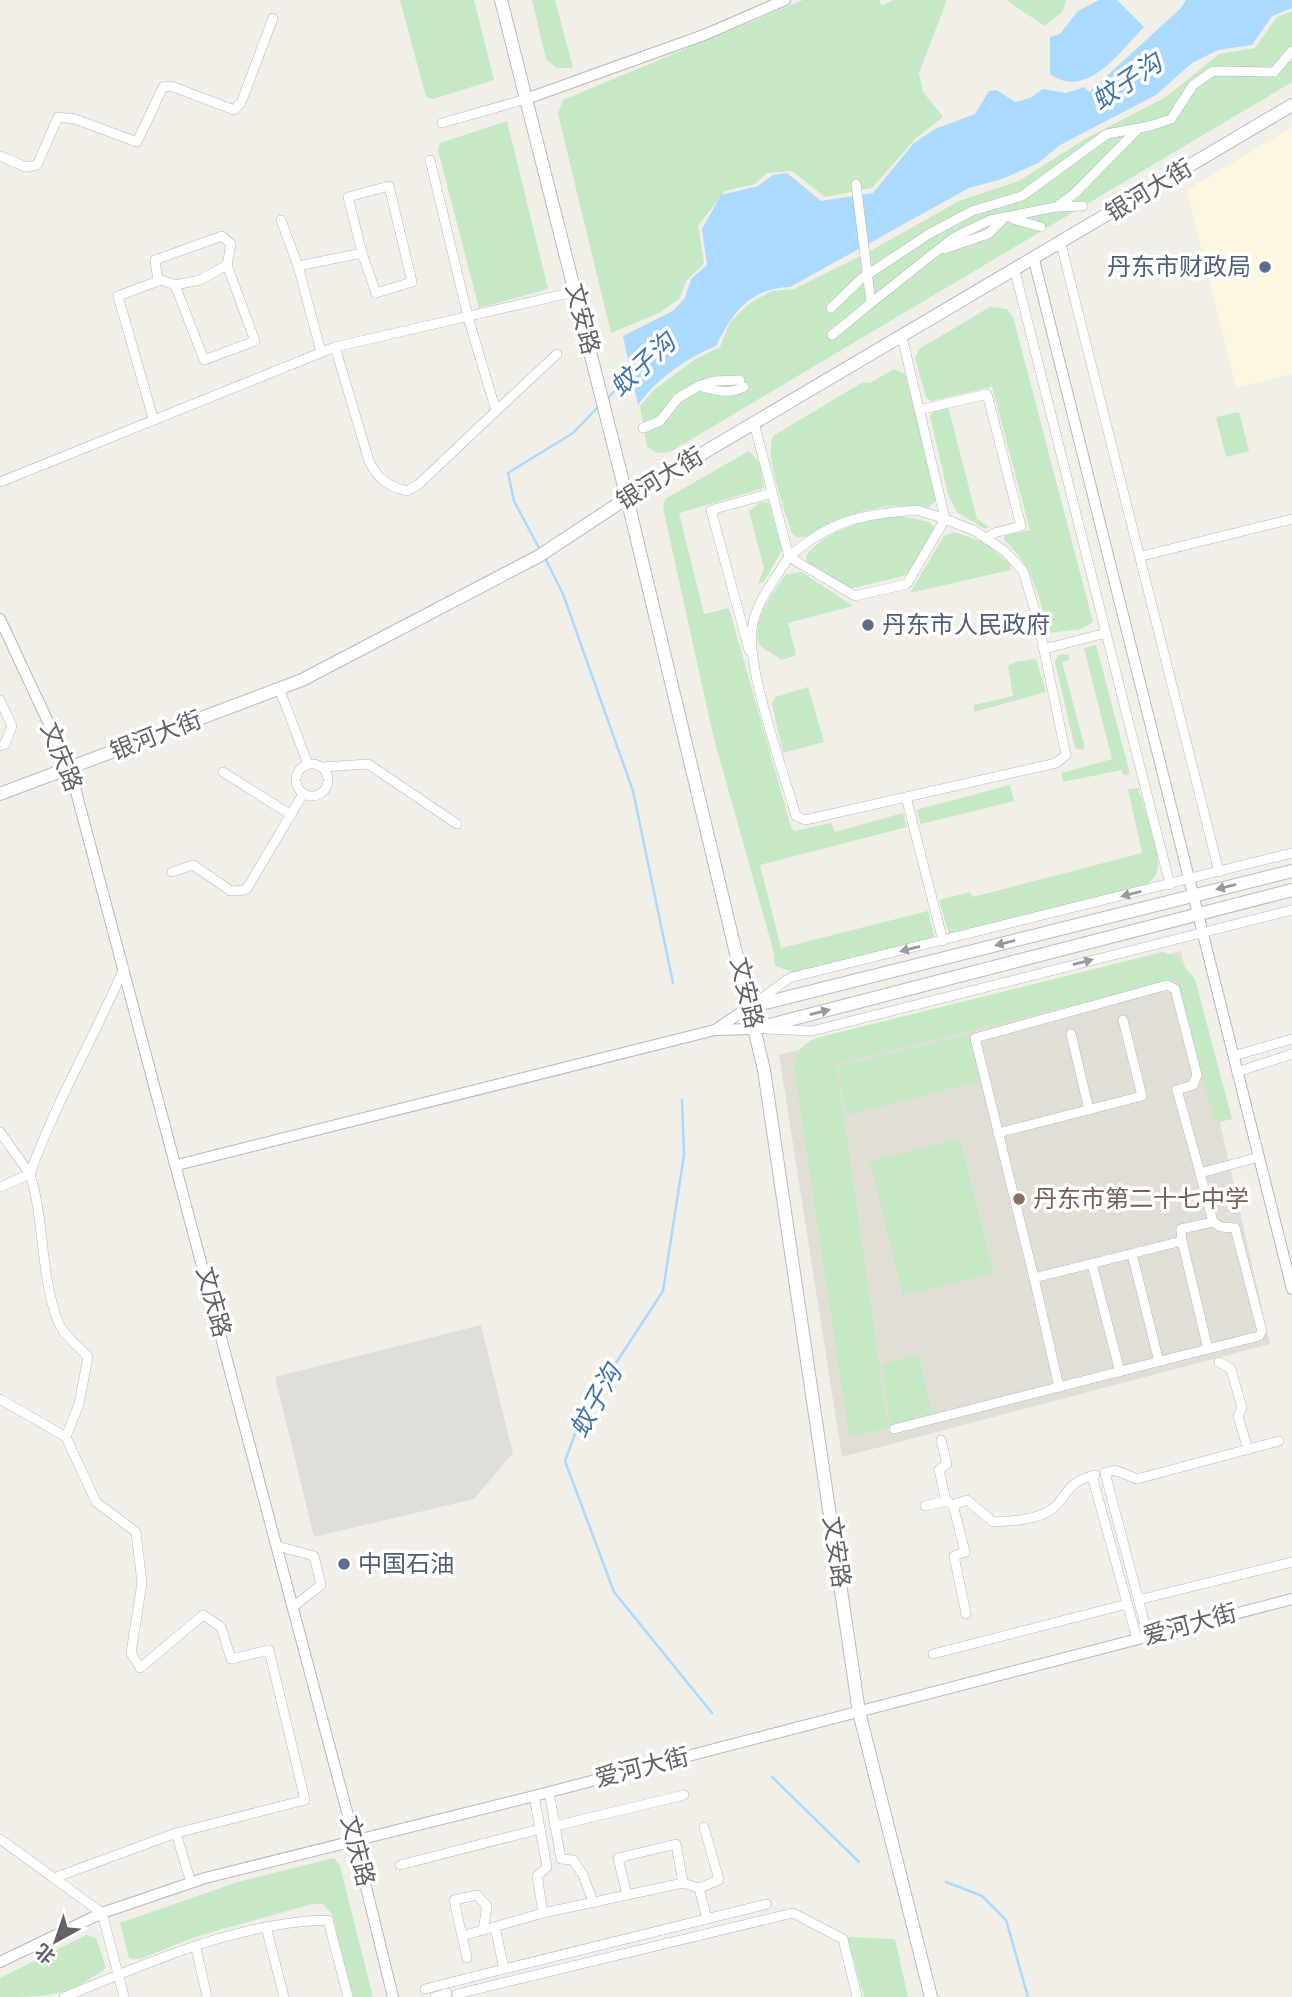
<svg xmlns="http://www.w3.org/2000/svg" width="1292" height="1997" font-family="'Source Sans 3','Noto Sans SC',sans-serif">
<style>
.commercial{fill:#fef7e0}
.industrial{fill:#e0deda}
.education{fill:#e1ded6}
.green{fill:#c5e8c5}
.water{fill:#aadaff}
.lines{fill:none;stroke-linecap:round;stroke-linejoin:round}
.stream{stroke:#aadaff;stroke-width:2.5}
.minor-casing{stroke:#b5b8bc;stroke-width:10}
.tertiary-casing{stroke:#b5b8bc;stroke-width:12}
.secondary-casing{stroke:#b6babf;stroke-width:14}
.minor{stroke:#fff;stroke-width:9}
.tertiary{stroke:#fff;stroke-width:10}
.secondary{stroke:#fff;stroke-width:12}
.oneway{fill:#979a9d}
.service-dot{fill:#5c6f8a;stroke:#fff;stroke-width:2.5}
.education-dot{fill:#8d6e63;stroke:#fff;stroke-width:2.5}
.labels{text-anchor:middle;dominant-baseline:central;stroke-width:7;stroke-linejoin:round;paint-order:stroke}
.street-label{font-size:24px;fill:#5f6368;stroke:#fff}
.service-label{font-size:24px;fill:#4e5e75;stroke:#fff;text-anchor:start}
.education-label{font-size:24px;fill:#785e54;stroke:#fff;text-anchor:start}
.water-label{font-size:26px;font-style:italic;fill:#4174aa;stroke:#fff}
</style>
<rect width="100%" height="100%" fill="#f1efe8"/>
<polygon class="commercial" points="1292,127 1292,374 1236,387 1187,190"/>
<polygon class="industrial" points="481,1325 513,1453 474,1499 314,1537 275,1377"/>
<polygon class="education" points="1181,951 1270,1344 842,1457 779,1055"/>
<g class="green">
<polygon points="400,0 474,0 494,80 433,99 426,97"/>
<polygon points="532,0 555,0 573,68 557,68 546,59"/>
<polygon points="803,0 879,0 882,6 893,0 947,0 919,73 923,92 943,117 916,138 872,188 825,197 792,171 767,173 755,184 725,191 698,226 704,263 686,281 679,299 659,313 611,333 558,114 563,100"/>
<polygon points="1006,0 1066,0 1063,11 1045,26"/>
<polygon points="1292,11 1292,82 670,452 658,453 647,447 640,406 655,389 694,360 720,347 730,322 750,303 772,291 794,289 863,255 959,201 1019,181 1085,139 1166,97 1219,54 1255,48 1277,17"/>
<polygon points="507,121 548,289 479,308 438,150 440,143"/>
<path d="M 990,307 L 1007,309 L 1013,317 L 1093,622 L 1081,629 L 1049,633 C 1039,597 1033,566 1004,540 L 1004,536 L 1030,530 L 992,387 L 931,401 L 926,397 L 915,358 L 919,349 Z"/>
<path d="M 894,369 L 905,374 L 936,492 L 935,502 L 927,508 C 892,502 863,509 830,523 C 818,528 810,539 796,537 L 791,532 C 785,509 764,457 773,436 L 863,382 L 870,383 Z"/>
<polygon points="946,408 949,410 977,519 989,527 985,529 957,512 948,494 930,416 933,412"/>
<polygon points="1239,412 1249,451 1226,457 1216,417"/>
<polygon points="749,451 760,463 764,488 679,513 704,614 729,608 791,827 794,831 831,823 835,832 903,813 907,827 760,865 781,948 928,911 935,939 795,973 775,966 774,953 713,735 663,508 665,499"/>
<polygon points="761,502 769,503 782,550 763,583 758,583 764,568 749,511"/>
<path d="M 901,516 L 930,522 L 935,529 L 907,575 L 849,589 L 807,563 L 806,556 C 828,527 867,520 901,516 Z"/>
<polygon points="954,532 985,543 1010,564 1010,570 910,593 944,536"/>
<path d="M 802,572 L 853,606 L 788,623 L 796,655 L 782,660 L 760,646 C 749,622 773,593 786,574 Z"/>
<polygon points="1096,645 1130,774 1124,775 1121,770 1063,782 1062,773 1112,759 1084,648"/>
<polygon points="1068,654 1070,660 1062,662 1085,748 1081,750 1075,748 1055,662 1058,655"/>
<polygon points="1036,659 1046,692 974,712 974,705 1013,696 1008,666 1015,662"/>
<polygon points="808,687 824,742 783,753 772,704 775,697"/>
<polygon points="1010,785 1014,801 921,824 916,810"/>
<path d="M 1138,788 C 1144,807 1162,853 1157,871 C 1155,879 1148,883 1142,888 L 949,934 L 939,900 L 970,892 L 973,897 L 1142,853 L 1128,789 Z"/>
<path d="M 1163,952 L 1176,957 L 1195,979 L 1232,1119 L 1215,1123 L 1177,979 L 836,1064 L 888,1428 L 849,1436 L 794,1067 C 796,1051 802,1045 816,1038 Z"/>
<polygon points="968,1034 980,1081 846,1115 838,1066"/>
<polygon points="960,1139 994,1273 903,1295 870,1161"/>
<polygon points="919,1355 932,1415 890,1426 882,1364"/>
<polygon points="334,1858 340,1866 373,1997 353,1997 332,1914 323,1904 312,1904 195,1937 140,1959 129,1958 120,1923 238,1882"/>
<path d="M 86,1935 L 96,1938 L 106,1968 C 66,1997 48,1997 0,1997 L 0,1978 Z"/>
<polygon points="847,1937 895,1939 908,1997 864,1997"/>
</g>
<g class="water">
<path d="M 1099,0 L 1117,0 L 1144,27 C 1121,50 1087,101 1050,74 L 1050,37 L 1060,34 L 1078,11 Z"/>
<path d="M 1186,0 L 1292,0 L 1292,8 L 1272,16 L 1252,45 L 1218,50 L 1192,63 L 1156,95 L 1060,145 L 1038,163 L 1002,179 L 969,188 L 790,287 C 750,288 732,313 716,346 C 688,357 655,380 638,405 L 623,336 L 673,311 L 685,298 L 691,279 L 707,265 L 702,229 L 721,195 L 758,186 L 773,175 L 787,173 L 821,201 L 873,193 L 914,143 L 935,129 L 975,114 L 989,91 L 997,90 L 1015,102 L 1030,98 L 1043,89 L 1066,93 L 1084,87 L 1089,92 L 1180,9 Z"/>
</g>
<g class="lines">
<g class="stream">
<polyline points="608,398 632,372"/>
<polyline points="540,550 514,501 508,473 573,433 598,407"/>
<polyline points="544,556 563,594 633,791 673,983"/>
<polyline points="682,1100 684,1155 663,1291 582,1415 565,1461 614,1592 712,1713"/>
<polyline points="772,1777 859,1862"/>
<polyline points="946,1882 982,1896 1006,1920 1028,1997"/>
</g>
<defs>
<g id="minor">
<polyline points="442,123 526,99"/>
<polyline points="0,156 26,167 37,165 58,117 75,119 137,142 163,87 171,86 234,110 241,103 273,18"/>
<polyline points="430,160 468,317 496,411 557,354"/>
<polyline points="1058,207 1083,206"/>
<polyline points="1013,219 1041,227"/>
<polyline points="281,220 298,266"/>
<polyline points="1061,244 1219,872"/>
<polyline points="944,249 988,234 1002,220"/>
<polyline points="1015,271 1106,633"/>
<polyline points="158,281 155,260 222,236 231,244 227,265"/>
<polyline points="871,303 953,238 990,220 1056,207 1073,195 1138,129"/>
<polyline points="831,308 861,279 929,234 972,211 1022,196 1107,134 1150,126 1171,119 1193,85 1213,71 1274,72 1292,51"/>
<polyline points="832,335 871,303 856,184"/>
<path d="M 335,347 L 369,461 C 378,479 387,486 407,491 L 419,484 L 496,411"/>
<polyline points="321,352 298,266 362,253 376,293 412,282 389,186 348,197 362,253"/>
<polyline points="701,385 714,381 740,380"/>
<polyline points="919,410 987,394 1021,526 994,533 986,539"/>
<polyline points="153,418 118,296 161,280 175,285 204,360 255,341 227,265 200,280 175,285"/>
<path d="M 754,423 L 789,557 C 775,579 756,602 752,628 C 746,668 784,773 796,816 L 805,820 L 1056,763 L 1066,755 L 1037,617 L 1023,571 L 1006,552 L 975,531 L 945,519 L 902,337"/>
<path d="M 643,428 L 660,421 L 678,398 L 699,386 C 714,390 729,395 744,387"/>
<polyline points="0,482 335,347 574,292"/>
<path d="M 917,510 L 945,519 L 907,584 L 855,596 L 789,557 C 830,520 863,514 917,510 Z"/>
<polyline points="1142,556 1292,519"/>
<polyline points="1044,649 1106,633 1170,885"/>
<polyline points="749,650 711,510 772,493"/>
<polyline points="279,688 308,764"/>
<polyline points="0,700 12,726 5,744 0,746"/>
<circle cx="312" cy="780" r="16"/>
<polyline points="323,767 368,764 457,824"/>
<polyline points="223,772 291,815"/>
<polyline points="906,797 943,941"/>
<polyline points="172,872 193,865 231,891 246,890 303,794"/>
<polyline points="754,1004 789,978 1292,853"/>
<polyline points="766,1029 812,1031 1292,910"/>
<polyline points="1071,1034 1089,1110"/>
<polyline points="1233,1056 1292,1039"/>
<polyline points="1237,1072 1292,1054"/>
<path d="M 0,1132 L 30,1174 C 55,1103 94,1038 124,968"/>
<polyline points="998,1133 1142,1096 1123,1020"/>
<polyline points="1200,1173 1213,1222"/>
<path d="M 0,1187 L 30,1174 C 45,1222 40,1277 59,1324 C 64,1336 80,1347 88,1357 L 79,1404 L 66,1437"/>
<polyline points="1182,1241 1208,1349"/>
<polyline points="1132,1254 1159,1362"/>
<polyline points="1092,1264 1120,1372"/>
<polyline points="1034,1278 1059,1387"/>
<polyline points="1219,1362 1231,1369 1242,1408 1238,1416 1248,1450"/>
<polyline points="0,1399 66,1437 96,1502 136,1532 142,1583 131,1653 140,1668 203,1615 221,1627 231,1659 269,1650 305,1800 176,1833 191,1883"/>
<polyline points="894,1429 1259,1336 1262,1331 1235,1228 1221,1227 1213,1222 1181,1229 1182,1241 1034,1278 975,1038 1167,985 1175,989 1197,1075 1193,1085 1177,1090 1200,1173 1259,1157"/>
<polyline points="941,1440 947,1464 939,1470 946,1501"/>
<polyline points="1095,1475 1092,1476 1137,1639"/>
<polyline points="953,1505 965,1552 954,1556 966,1614"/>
<path d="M 925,1506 L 946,1501 L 953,1505 L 967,1500 L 993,1522 C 1011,1521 1032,1521 1049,1511 C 1067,1501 1063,1483 1092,1476"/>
<polyline points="277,1546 314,1556 321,1585 293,1607"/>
<polyline points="1138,1600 1292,1562"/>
<polyline points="1148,1636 1105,1473 1115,1470 1137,1479 1279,1441"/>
<polyline points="933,1654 1127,1604"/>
<polyline points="549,1792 561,1859 573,1860 583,1875 593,1902"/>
<polyline points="555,1826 684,1795"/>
<polyline points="0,1839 102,1913 124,1997"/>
<polyline points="400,1865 540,1829"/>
<polyline points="54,1878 176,1833"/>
<polyline points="699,1888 719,1880 704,1827"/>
<polyline points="627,1895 618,1858 676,1844 683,1883"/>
<polyline points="543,1913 683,1883 699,1888 707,1919"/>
<polyline points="266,1927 284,1997"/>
<polyline points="483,1930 487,1906 477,1895 454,1900 462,1936 543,1913 537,1876 547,1867 534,1796"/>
<polyline points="462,1936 467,1958"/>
<polyline points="196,1948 207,1997"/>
<polyline points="504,1969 767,1904"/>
<polyline points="425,1989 504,1969 495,1927"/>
<polyline points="457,1994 793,1913 843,1939 857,1997"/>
<path d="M 64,1997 C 148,1963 237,1922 328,1920 L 348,1997"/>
<polyline points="435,1997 447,1993"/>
</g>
<g id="tertiary">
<polyline points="526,99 704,35 785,0"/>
<polyline points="1034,260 1292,1289"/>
<polyline points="0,619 70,769 355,1842 393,1997"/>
<polyline points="749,1007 715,1030 754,1029"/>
<polyline points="177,1165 715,1030"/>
<polyline points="0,1962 102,1913 205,1878 534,1796 1292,1599"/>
</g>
<g id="secondary">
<polyline points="501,0 627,498 764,1070 859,1712 931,1997"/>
<polyline points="0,794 302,680 539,556 627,498 1292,105"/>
<polyline points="749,1007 1292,871"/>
<polyline points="754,1029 1292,890"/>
</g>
</defs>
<use href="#minor" class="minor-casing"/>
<use href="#tertiary" class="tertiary-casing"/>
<use href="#secondary" class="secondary-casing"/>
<use href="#minor" class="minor"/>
<use href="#tertiary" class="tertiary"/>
<use href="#secondary" class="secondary"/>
</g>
<defs><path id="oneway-solid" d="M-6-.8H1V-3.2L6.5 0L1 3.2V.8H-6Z" transform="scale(1.75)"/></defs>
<g class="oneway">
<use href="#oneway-solid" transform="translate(1226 887) rotate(166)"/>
<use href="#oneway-solid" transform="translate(1131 894) rotate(166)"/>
<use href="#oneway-solid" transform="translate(1005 943) rotate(166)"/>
<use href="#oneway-solid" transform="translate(910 949) rotate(166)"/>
<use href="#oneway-solid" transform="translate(1083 962) rotate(-14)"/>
<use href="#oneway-solid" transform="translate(820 1012) rotate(-14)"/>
</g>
<g class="service-dot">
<circle cx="1265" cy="267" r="7"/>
<circle cx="868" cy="625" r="7"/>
<circle cx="344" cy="1564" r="7"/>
</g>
<circle class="education-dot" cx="1019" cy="1199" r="7"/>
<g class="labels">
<g class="street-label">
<text transform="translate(1149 191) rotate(-31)">银河大街</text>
<text transform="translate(582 319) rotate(76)">文安路</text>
<text transform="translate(660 479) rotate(-31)">银河大街</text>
<text transform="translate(156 736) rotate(-21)">银河大街</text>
<text transform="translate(61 757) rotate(68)">文庆路</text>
<text transform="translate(746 993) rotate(77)">文安路</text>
<text transform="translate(213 1302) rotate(75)">文庆路</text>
<text transform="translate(836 1552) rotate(82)">文安路</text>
<text transform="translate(1190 1625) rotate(-15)">爱河大街</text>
<text transform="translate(642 1768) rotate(-14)">爱河大街</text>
<text transform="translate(357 1851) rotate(76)">文庆路</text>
</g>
<g class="service-label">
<text x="1251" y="267" text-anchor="end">丹东市财政局</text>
<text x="882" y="625">丹东市人民政府</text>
<text x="358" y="1564">中国石油</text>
</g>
<g class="education-label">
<text x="1033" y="1199">丹东市第二十七中学</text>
</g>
<g class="water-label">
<text transform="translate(1127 82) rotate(-34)">蚊子沟</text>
<text transform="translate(643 365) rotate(-43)">蚊子沟</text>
<text transform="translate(596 1401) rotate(-61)">蚊子沟</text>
</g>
</g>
<g transform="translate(56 1941) rotate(220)" stroke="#ffffff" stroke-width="5" paint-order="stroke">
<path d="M0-5L12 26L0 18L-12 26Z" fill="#5f6368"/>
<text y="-10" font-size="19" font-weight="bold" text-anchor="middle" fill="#5f6368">北</text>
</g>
</svg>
